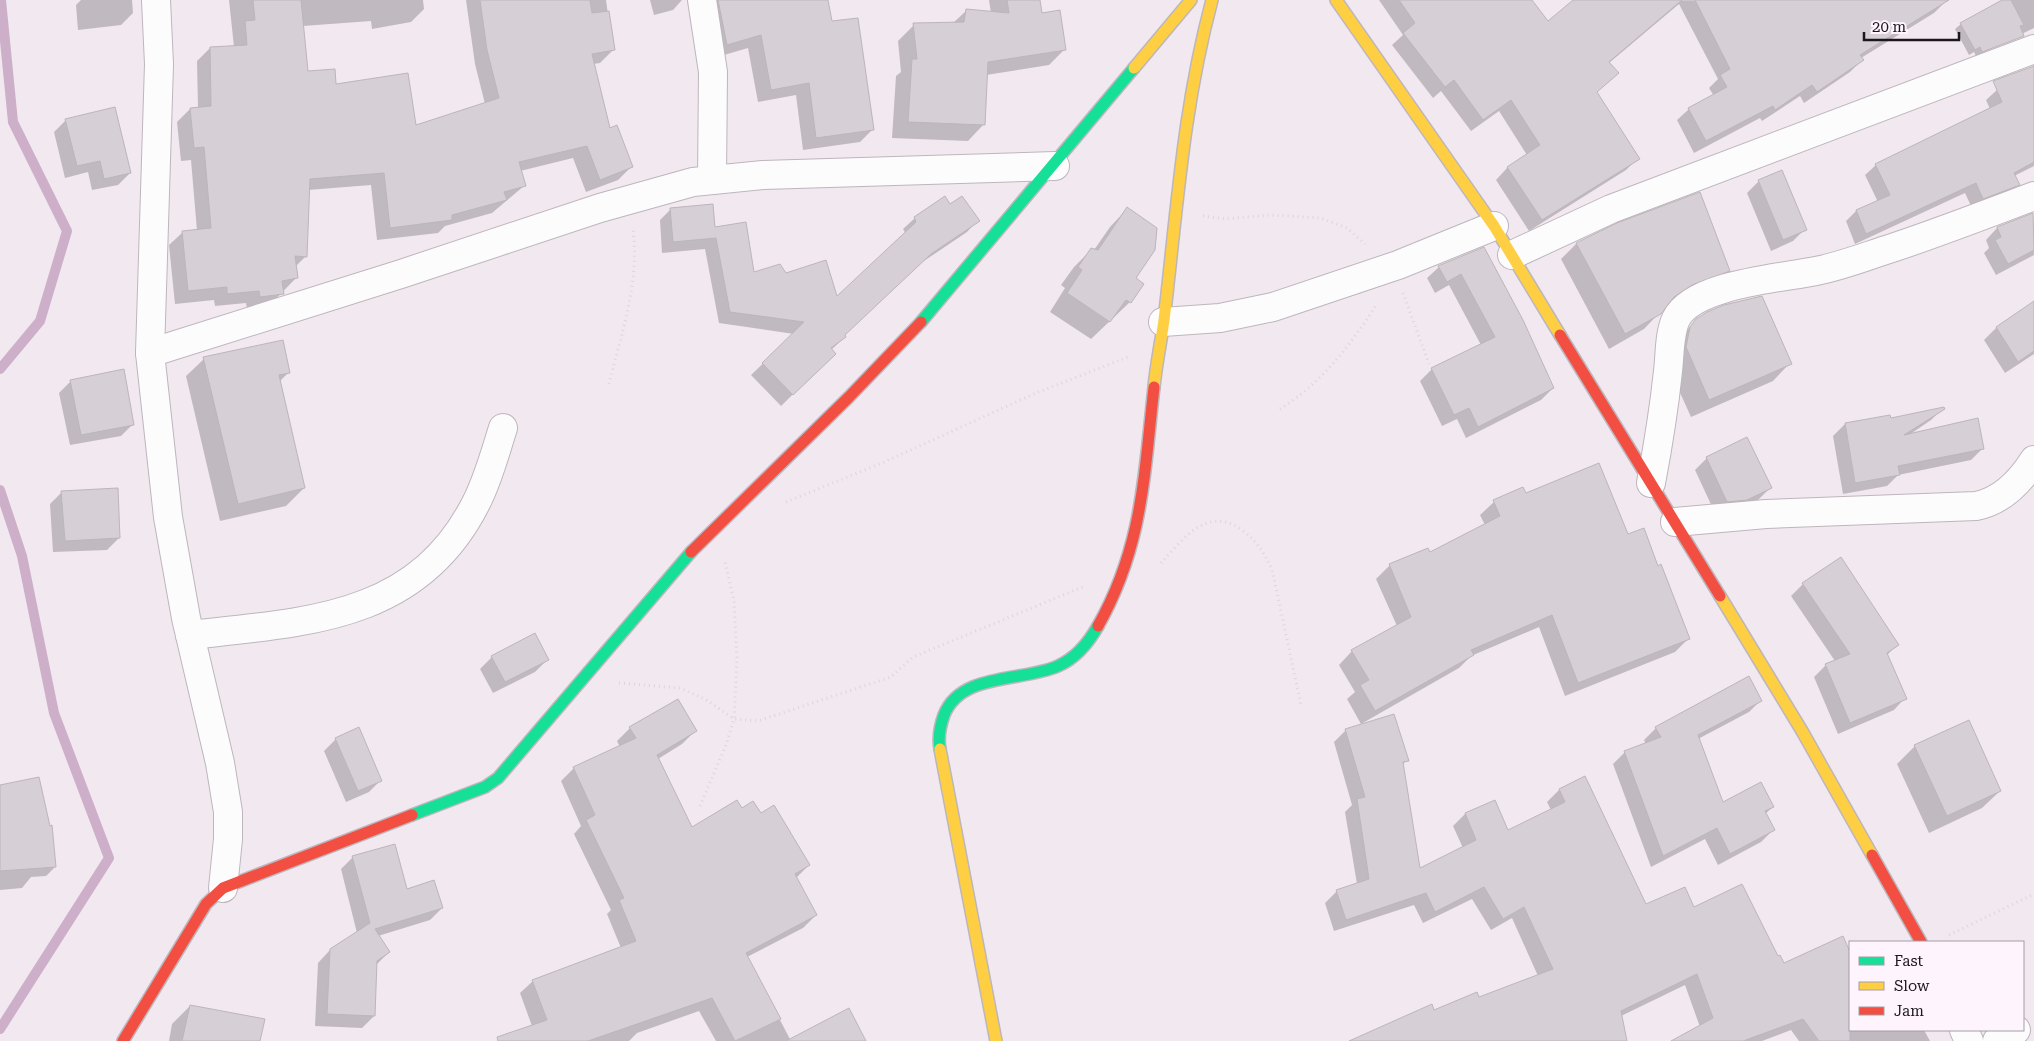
<svg xmlns="http://www.w3.org/2000/svg" width="2034" height="1041" font-family="'Roboto Serif',serif">
<style>
.shadow{fill:#0003}
.lines{fill:none;stroke-linecap:round;stroke-linejoin:round}
.stream{stroke:#cdafca;stroke-width:10}
.building{fill:#d7cfd6;stroke:#bcb5bb}
.street-casing{stroke:#bdb6bc;stroke-width:30}
.fast-casing{stroke:#bdb6bc;stroke-width:14}
.slow-casing{stroke:#bdb6bc;stroke-width:14}
.jam-casing{stroke:#bdb6bc;stroke-width:14}
.path{stroke:#dad7da;stroke-width:3;stroke-dasharray:1 4;stroke-linecap:butt}
.street{stroke:#fdfcfd;stroke-width:28}
.fast{stroke:#16e098;stroke-width:11}
.slow{stroke:#ffcf43;stroke-width:11}
.jam{stroke:#f24e42;stroke-width:11}
</style>
<rect width="100%" height="100%" fill="#f2e8f0"/>
<g class="shadow">
<polygon points="81,0 132,0 133,13 121,25 78,30 76,5"/>
<polygon points="229,0 423,0 424,9 411,22 372,29 371,21 303,26 307,73 415,127 485,104 475,64 466,0 606,0 613,50 600,63 593,64 609,129 631,167 618,180 586,192 573,158 520,171 524,186 492,213 445,226 438,233 377,240 371,185 308,190 306,256 295,267 296,278 269,306 247,310 246,303 215,306 214,300 175,304 169,245 183,232 197,231 191,160 181,161 177,122 190,109 198,109 197,61 210,48 234,47"/>
<polygon points="650,0 682,0 673,10 654,15"/>
<polygon points="697,0 826,0 831,23 873,129 860,142 803,150 796,95 758,102 748,48 714,58"/>
<polygon points="989,0 1038,0 1041,15 1065,49 1049,65 986,75 984,124 968,141 892,138 896,76 901,72 898,41 914,25 953,23 966,11 991,13"/>
<polygon points="1379,0 1531,0 1548,23 1575,0 1946,1 1934,13 1861,58 1862,60 1850,72 1804,103 1800,96 1762,121 1760,118 1694,153 1677,120 1689,109 1714,96 1709,88 1718,79 1679,4 1609,63 1596,93 1638,158 1626,170 1529,231 1496,180 1507,168 1527,155 1499,111 1471,131 1441,91 1433,98 1392,45 1403,35"/>
<polygon points="2005,0 2034,0 2034,28 1976,56 1974,52 1969,55 1955,29 1961,24"/>
<polygon points="2034,75 2034,166 2014,176 2018,184 2008,195 1972,208 1965,193 1855,244 1846,221 1856,211 1878,202 1865,175 1876,165 1990,109 1986,100 1997,90"/>
<polygon points="66,120 130,173 118,185 92,190 88,172 65,178 54,132"/>
<polygon points="1759,181 1805,229 1793,241 1771,251 1747,193"/>
<polygon points="950,206 978,220 967,232 918,265 844,335 845,337 831,350 834,354 781,406 751,375 794,334 719,323 705,249 662,253 660,220 671,209 714,229 753,273 786,274 836,299 906,234 903,229 915,218"/>
<polygon points="1127,209 1134,278 1143,284 1130,302 1091,339 1050,312 1065,288 1061,285 1074,267 1092,249 1094,250 1110,227"/>
<polygon points="2033,214 2034,255 1996,275 1984,253 1989,248 1986,240 1997,228"/>
<polygon points="1618,225 1729,271 1713,286 1675,300 1665,307 1644,329 1609,349 1561,259 1576,244"/>
<polygon points="1483,249 1553,388 1541,400 1466,438 1457,419 1442,426 1420,381 1432,369 1481,345 1449,285 1435,293 1427,278 1439,267"/>
<polygon points="2034,303 2034,354 2005,373 1984,340 1996,328"/>
<polygon points="1697,320 1790,363 1773,381 1691,417 1668,366 1679,338"/>
<polygon points="204,359 289,372 279,382 304,488 286,506 220,521 186,376"/>
<polygon points="71,381 133,424 121,436 70,445 59,393"/>
<polygon points="1943,408 1931,420 1909,435 1983,448 1971,460 1898,475 1887,486 1843,494 1833,436 1845,424 1890,419"/>
<polygon points="1707,458 1770,488 1758,500 1734,512 1715,513 1695,470"/>
<polygon points="1522,488 1525,494 1627,536 1657,567 1688,639 1675,652 1565,696 1539,627 1471,656 1459,668 1361,724 1347,699 1355,692 1339,665 1352,651 1397,626 1376,579 1390,565 1429,554 1485,525 1480,515 1494,502"/>
<polygon points="62,492 119,538 107,550 53,552 50,504"/>
<polygon points="1803,584 1897,645 1887,655 1905,698 1894,710 1838,734 1814,677 1826,665 1835,661 1791,596"/>
<polygon points="492,657 547,660 535,672 493,693 480,669"/>
<polygon points="1761,700 1749,712 1698,739 1722,803 1773,807 1765,814 1773,830 1761,842 1718,865 1705,839 1651,867 1613,764 1625,752 1646,744 1644,740 1656,728"/>
<polygon points="630,728 695,731 682,744 658,759 691,829 741,810 760,815 809,865 796,878 816,915 803,928 747,957 791,1041 716,1041 699,1011 637,1033 629,1041 507,1041 532,1026 520,993 533,981 621,948 607,914 611,910 574,834 581,826 561,781 574,768 620,747 617,741"/>
<polygon points="1346,730 1407,760 1402,765 1419,870 1463,848 1453,826 1465,814 1495,802 1507,832 1551,810 1547,802 1559,790 1585,777 1645,905 1694,909 1777,958 1783,964 1842,937 1850,955 1850,1030 1924,1030 1930,1041 1799,1041 1791,1030 1762,1041 1673,1041 1700,1027 1685,985 1621,1016 1626,1041 1370,1041 1434,1012 1478,999 1538,976 1512,918 1491,930 1472,899 1423,923 1414,905 1334,931 1325,903 1337,891 1357,884 1345,812 1352,805 1334,742"/>
<polygon points="336,739 381,780 369,792 346,802 324,751"/>
<polygon points="1915,746 2000,791 1982,808 1929,833 1897,764"/>
<polygon points="0,820 55,867 46,876 31,877 22,888 0,890"/>
<polygon points="353,857 406,890 442,908 430,920 378,936 389,952 376,965 374,1016 362,1028 315,1026 318,963 330,950 357,933 341,869"/>
<polygon points="190,1006 259,1041 169,1041 172,1024"/>
</g>
<g class="lines">
<g class="stream">
<polyline points="0,369 40,321 67,231 13,122 1,0"/>
<polyline points="0,490 22,556 54,713 109,858 0,1029"/>
</g>
</g>
<g class="building">
<polygon points="253,0 301,0 308,71 335,69 336,84 408,73 416,125 499,98 487,50 480,0 590,0 592,13 609,11 615,50 592,54 610,128 617,125 633,167 600,180 587,146 519,162 526,186 504,192 507,200 452,215 452,220 390,228 384,173 310,179 307,257 295,256 298,278 282,281 284,294 260,297 259,291 227,294 227,287 188,291 182,231 211,228 204,147 194,148 190,108 211,106 210,47 247,45 245,21 255,20"/>
<polygon points="718,0 828,0 832,21 858,18 874,130 816,138 809,83 771,90 761,35 727,45"/>
<polygon points="1007,0 1040,0 1042,13 1060,10 1066,50 988,62 985,125 908,122 912,59 917,59 913,23 964,22 966,9 1009,13"/>
<polygon points="1399,0 1532,0 1548,21 1573,0 1682,0 1609,62 1619,73 1597,92 1640,159 1542,220 1507,167 1540,145 1511,100 1483,120 1454,80 1445,87 1403,33 1415,23"/>
<polygon points="1695,0 1949,0 1860,55 1864,60 1817,92 1812,85 1775,110 1773,106 1706,141 1688,108 1727,87 1720,75 1730,69"/>
<polygon points="2002,0 2011,0 2024,25 2020,26 2024,36 1982,52 1980,47 1975,50 1960,23"/>
<polygon points="2034,66 2034,162 2014,173 2020,185 1983,199 1976,183 1866,234 1856,210 1890,195 1875,164 2002,102 1993,81"/>
<polygon points="115,107 131,173 104,179 100,161 77,166 65,119"/>
<polygon points="1782,170 1807,230 1783,240 1758,180"/>
<polygon points="1700,192 1730,271 1692,285 1674,297 1661,314 1625,334 1576,243 1617,223"/>
<polygon points="945,196 950,204 962,196 980,221 931,254 845,335 846,337 831,348 836,354 793,395 762,363 804,322 730,312 716,238 673,242 670,208 713,204 715,227 746,222 754,272 780,264 786,273 826,260 837,296 916,222 914,217"/>
<polygon points="1127,207 1157,228 1155,250 1136,278 1144,284 1131,303 1126,300 1110,322 1067,293 1082,270 1078,267 1091,248 1098,250"/>
<polygon points="2033,213 2034,250 2008,264 1995,240 2001,237 1997,227"/>
<polygon points="1484,247 1523,320 1554,388 1478,427 1469,408 1454,415 1431,368 1495,337 1461,274 1447,282 1438,266"/>
<polygon points="1762,296 1792,364 1709,400 1686,347 1690,327 1696,319 1707,312 1724,305"/>
<polygon points="2034,301 2034,351 2018,362 1996,327"/>
<polygon points="283,340 290,373 279,375 305,488 238,504 203,357"/>
<polygon points="124,369 134,425 81,435 70,380"/>
<polygon points="1944,407 1945,409 1904,435 1978,418 1984,449 1898,466 1900,475 1855,483 1845,423 1890,415 1891,418"/>
<polygon points="1747,437 1772,488 1747,500 1727,502 1706,457"/>
<polygon points="1599,463 1628,534 1644,528 1658,566 1661,564 1690,639 1578,683 1552,615 1471,650 1474,655 1375,711 1360,685 1369,680 1351,650 1411,617 1389,564 1428,548 1430,552 1500,516 1493,500 1523,487 1526,493"/>
<polygon points="118,488 120,538 65,541 61,491"/>
<polygon points="1841,557 1899,645 1887,653 1907,699 1850,723 1825,664 1850,654 1802,583"/>
<polygon points="535,633 549,660 505,682 491,656"/>
<polygon points="1749,676 1762,701 1698,735 1723,802 1761,782 1774,807 1765,811 1775,830 1730,854 1717,828 1663,856 1624,751 1661,737 1655,727"/>
<polygon points="678,699 697,731 657,755 692,827 737,800 742,808 753,801 761,813 774,805 810,865 795,874 817,915 746,953 781,1019 735,1041 712,998 588,1041 498,1041 497,1037 547,1020 532,980 636,941 619,900 624,898 586,820 595,815 573,767 636,738 629,727"/>
<polygon points="1394,714 1409,761 1403,762 1420,868 1476,840 1465,813 1495,800 1508,830 1565,802 1559,789 1585,776 1646,904 1685,887 1694,907 1742,884 1778,956 1780,955 1784,963 1843,936 1850,952 1850,1041 1819,1041 1803,1019 1743,1041 1671,1041 1713,1018 1697,974 1621,1011 1627,1041 1349,1041 1432,1004 1434,1010 1477,992 1479,997 1553,969 1524,907 1503,919 1484,887 1435,912 1426,893 1346,920 1336,890 1369,879 1357,799 1365,797 1345,729"/>
<polygon points="1969,720 2001,791 1947,816 1914,745"/>
<polygon points="359,727 382,781 358,791 335,738"/>
<polygon points="39,777 50,826 52,825 56,867 0,871 0,785"/>
<polygon points="395,844 407,889 434,880 443,908 375,929 390,952 377,961 375,1016 327,1014 330,949 370,923 352,856"/>
<polygon points="190,1005 265,1019 260,1041 182,1041"/>
<polygon points="849,1008 866,1041 786,1041"/>
</g>
<g class="lines">
<defs>
<g id="street">
<polyline points="156,0 159,64 150,353 168,517 186,618 220,763 228,812 228,839 223,888"/>
<polyline points="702,0 713,72 712,180"/>
<polyline points="1512,255 1611,209 2034,49"/>
<polyline points="1163,322 1220,318 1273,307 1398,265 1494,226"/>
<polyline points="150,353 401,274 600,208 693,182 763,175 1055,166"/>
<path d="M 1651,483 C 1658,446 1664,409 1668,371 C 1670,355 1669,334 1676,319 C 1693,284 1782,278 1816,271 C 1842,266 1867,256 1892,248 C 1940,232 1987,214 2034,196"/>
<path d="M 1675,522 L 1766,514 L 1976,506 C 2002,501 2020,482 2034,460"/>
<path d="M 190,635 C 305,622 417,620 476,503 C 488,480 495,453 503,428"/>
<polyline points="1964,1030 1969,1041"/>
<polyline points="1997,1041 2016,1030"/>
</g>
<g id="fast">
<polyline points="921,322 1134,68"/>
<path d="M 940,749 C 938,738 940,726 944,715 C 961,672 1023,682 1058,666 C 1076,658 1089,642 1098,626"/>
<polyline points="412,815 485,787 498,778 691,552"/>
</g>
<g id="slow">
<polyline points="1336,0 1494,226 1560,335"/>
<polyline points="1134,68 1191,0"/>
<path d="M 1154,387 C 1156,365 1161,342 1164,320 C 1177,210 1183,108 1212,0"/>
<polyline points="1720,596 1802,731 1872,855"/>
<polyline points="940,749 996,1041"/>
</g>
<g id="jam">
<polyline points="1560,335 1720,596"/>
<polyline points="691,552 849,397 921,322"/>
<path d="M 1098,626 C 1143,546 1144,475 1154,387"/>
<polyline points="1872,855 1921,942"/>
<polyline points="123,1041 206,904 223,888 412,815"/>
</g>
</defs>
<use href="#street" class="street-casing"/>
<use href="#fast" class="fast-casing"/>
<use href="#slow" class="slow-casing"/>
<use href="#jam" class="jam-casing"/>
<g class="path">
<polyline points="1203,216 1226,219 1270,215 1321,218 1347,228 1365,244"/>
<polyline points="1403,293 1429,364"/>
<path d="M 609,384 C 621,335 640,281 633,230"/>
<path d="M 1280,409 C 1322,383 1350,345 1377,304"/>
<polyline points="786,502 882,463 1036,393 1128,357"/>
<path d="M 1161,563 C 1183,539 1207,505 1242,530 C 1257,541 1264,553 1272,569 L 1301,705"/>
<polyline points="619,683 680,688 705,699 734,719 758,721 891,677 913,657 1085,586"/>
<polyline points="700,806 726,745 734,719 737,659 734,601 725,562"/>
<polyline points="1949,935 2034,894"/>
</g>
<use href="#street" class="street"/>
<use href="#fast" class="fast"/>
<use href="#slow" class="slow"/>
<use href="#jam" class="jam"/>
</g>
<rect x="1849" y="941" width="175" height="90" fill="#fef4fd" stroke="#a49ca3"/>
<rect x="1859" y="957" width="25" height="8" fill="#16e098" stroke="#a49ca3"/>
<text x="1894" y="966" font-size="15" fill="#1c171c">Fast</text>
<rect x="1859" y="982" width="25" height="8" fill="#ffcf43" stroke="#a49ca3"/>
<text x="1894" y="991" font-size="15" fill="#1c171c">Slow</text>
<rect x="1859" y="1007" width="25" height="8" fill="#f24e42" stroke="#a49ca3"/>
<text x="1894" y="1016" font-size="15" fill="#1c171c">Jam</text>
<path d="M1864 32v8h95v-8" fill="none" stroke="#1c171c" stroke-width="2.5"/>
<text x="1872" y="32" font-size="15" fill="#1c171c" stroke="#fef4fd" stroke-width="4" paint-order="stroke">20 m</text>
</svg>
